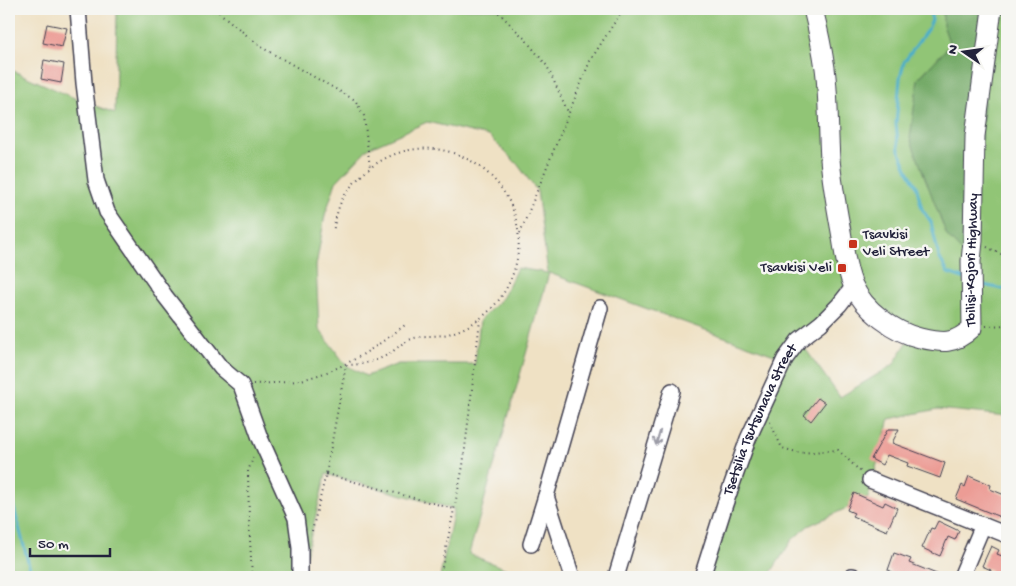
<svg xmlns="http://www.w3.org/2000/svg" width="1016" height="586" font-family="'Gochi Hand',sans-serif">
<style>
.green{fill:#91c576;stroke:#5a7458;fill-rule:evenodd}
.forest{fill:#74aa67;stroke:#4b6651}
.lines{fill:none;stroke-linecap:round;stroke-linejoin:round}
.stream{stroke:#4aaec9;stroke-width:3}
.building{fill:#ec9c95}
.minor-casing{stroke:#413f50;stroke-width:18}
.major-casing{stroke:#413f50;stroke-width:21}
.path{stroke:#413f50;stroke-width:2;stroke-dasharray:1 4;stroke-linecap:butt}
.minor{stroke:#fff;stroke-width:15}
.major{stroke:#fff;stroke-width:19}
.oneway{stroke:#9c9ca7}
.poi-dot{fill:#c8321e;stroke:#f6f6f2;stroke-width:2}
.labels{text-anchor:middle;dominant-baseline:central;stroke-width:5;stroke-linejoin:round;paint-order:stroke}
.poi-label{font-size:15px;fill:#22223b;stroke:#f6f6f2;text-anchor:start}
.street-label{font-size:15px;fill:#22223b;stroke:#f6f6f2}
</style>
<rect width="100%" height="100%" fill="#f6f6f2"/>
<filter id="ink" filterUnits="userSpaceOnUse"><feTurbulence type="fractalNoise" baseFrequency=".02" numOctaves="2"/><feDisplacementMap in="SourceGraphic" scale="10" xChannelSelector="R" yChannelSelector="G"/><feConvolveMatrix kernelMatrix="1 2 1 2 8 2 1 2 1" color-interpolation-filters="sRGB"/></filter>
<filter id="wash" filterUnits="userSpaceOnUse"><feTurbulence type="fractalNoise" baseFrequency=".0096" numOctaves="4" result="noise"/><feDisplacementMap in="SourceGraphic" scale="20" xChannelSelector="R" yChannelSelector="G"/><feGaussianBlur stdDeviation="1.12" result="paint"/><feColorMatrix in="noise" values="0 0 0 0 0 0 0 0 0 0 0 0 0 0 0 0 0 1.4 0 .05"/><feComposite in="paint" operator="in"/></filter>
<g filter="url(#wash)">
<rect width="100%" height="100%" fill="#efe1c4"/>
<path class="green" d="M 117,9 L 943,9 L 944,25 L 950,45 L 918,79 L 992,9 L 1007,9 L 1007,416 L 938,409 L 889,419 L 868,498 L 808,526 L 792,540 L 768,577 L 702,577 L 785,359 L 549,273 L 469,554 L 526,577 L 440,577 L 454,509 L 326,474 L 302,571 L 321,577 L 9,577 L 9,69 L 81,101 L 115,113 ZM 427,122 L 489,136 L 518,165 L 537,191 L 548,273 L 517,268 L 503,297 L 480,320 L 475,364 L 398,364 L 366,376 L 346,365 L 319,329 L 316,266 L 325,215 L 336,182 L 368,148 ZM 854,286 L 911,336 L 893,365 L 840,397 L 799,340 Z"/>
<polygon class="forest" points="943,9 992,9 971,261 947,236 910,138 918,79 950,45 943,25"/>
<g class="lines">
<g class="stream">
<polyline points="929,9 932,20 929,27 904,62 900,78 896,124 899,150 908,171 916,185 922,209 931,222 939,257 948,273 966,279"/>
<polyline points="979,284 1007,290"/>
<polyline points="9,489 32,577"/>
</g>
</g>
<g id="blocks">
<g class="building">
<polygon points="47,24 67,28 62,47 43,43"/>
<polygon points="44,60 64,64 61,83 41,79"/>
<polygon points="818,398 825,403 811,421 804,415"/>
<polygon points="888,429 899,429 892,443 945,463 940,478 907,466 908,463 887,455 882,465 871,459"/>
<polygon points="969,476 991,485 990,489 1007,496 1007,516 1002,514 1000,517 956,499 962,485 965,487"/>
<polygon points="854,493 883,506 885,502 897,508 887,531 852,516 854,513 847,510"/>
<polygon points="938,521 959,531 955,540 948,537 940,556 922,548 931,528 934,529"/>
<polygon points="991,546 999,550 997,554 1007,558 1007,577 988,577 991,570 982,566"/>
<polygon points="894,553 911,559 909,563 944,577 889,577 891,571 888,570"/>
</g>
</g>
</g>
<g filter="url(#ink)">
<use href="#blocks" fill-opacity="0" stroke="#413f50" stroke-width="1"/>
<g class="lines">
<defs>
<g id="minor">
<polyline points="78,9 84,83 96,180 107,212 165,296 221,368 241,385 260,438 296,518 300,548 300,577"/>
<polyline points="870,480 1007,535"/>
<polyline points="531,544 546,496"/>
<polyline points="852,576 856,577"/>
<polyline points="572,577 546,496 600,308"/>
<polyline points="616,577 672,391"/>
<path id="s1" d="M 702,577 L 725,504 L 748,439 L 785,359 L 799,340 L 821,323 L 839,305 L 854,286"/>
<polyline points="961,577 983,525"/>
</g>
<g id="major">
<path id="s2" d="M 813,9 C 818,29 822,48 825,68 C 829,98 828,129 830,159 C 832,181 836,204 840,226 C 844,246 845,267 853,285 C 864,310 894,332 920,338 C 942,343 954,345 972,328 L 971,261 L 973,241 L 975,136 L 992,9"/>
</g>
</defs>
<use href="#minor" class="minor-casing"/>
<use href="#major" class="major-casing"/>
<g class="path">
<polyline points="215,9 261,47 355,100 364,116 370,168"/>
<polyline points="495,9 525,39 547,66 568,112"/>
<polyline points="520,233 590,61 623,9"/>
<polyline points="987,247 1007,257"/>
<polyline points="986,326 1007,325"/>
<path d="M 253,384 C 267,383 282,383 296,381 C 342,371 369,352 405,325"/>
<polyline points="770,422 782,448 800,453 838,450 861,472"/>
<polyline points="326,474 454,509"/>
<path d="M 312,531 L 326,474 L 346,365 C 361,365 375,362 389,354 C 401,346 402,341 418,337 C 428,335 441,337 451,333 C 477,325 498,307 509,283 C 551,195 448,109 370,168 C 359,177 347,189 341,202 C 337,211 335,222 333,232"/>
<polyline points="252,577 249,521 248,471 254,456"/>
<polyline points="440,577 463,466 480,320"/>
</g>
<use href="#minor" class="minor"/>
<use href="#major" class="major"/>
</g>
<defs><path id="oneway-shaft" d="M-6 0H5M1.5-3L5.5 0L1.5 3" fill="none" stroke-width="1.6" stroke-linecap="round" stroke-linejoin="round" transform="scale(1.25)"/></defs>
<use class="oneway" href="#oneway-shaft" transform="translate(658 438) rotate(107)"/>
</g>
<g class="poi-dot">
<rect x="848" y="239" width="10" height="10" rx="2.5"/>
<rect x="837" y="263" width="10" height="10" rx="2.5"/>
</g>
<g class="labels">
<g class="poi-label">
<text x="863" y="235">Tsavkisi<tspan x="863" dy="17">Veli Street</tspan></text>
<text x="832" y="268" text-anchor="end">Tsavkisi Veli</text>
</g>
<g class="street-label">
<text stroke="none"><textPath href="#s2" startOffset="492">Tbilisi-Kojori Highway</textPath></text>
<text stroke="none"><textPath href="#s1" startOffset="168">Tsetsilia Tsutsunava Street</textPath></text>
</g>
</g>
<rect width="1016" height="586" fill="none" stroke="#f6f6f2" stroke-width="30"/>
<g transform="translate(964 52) rotate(283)" stroke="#f6f6f2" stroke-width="4" paint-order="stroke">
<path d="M0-4L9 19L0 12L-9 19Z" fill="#22223b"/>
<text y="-8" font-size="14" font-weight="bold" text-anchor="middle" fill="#22223b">N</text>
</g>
<path d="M30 548v8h80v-8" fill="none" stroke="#22223b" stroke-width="2.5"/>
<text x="38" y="548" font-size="15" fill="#22223b" stroke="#f6f6f2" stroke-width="4" paint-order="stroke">50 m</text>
</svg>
